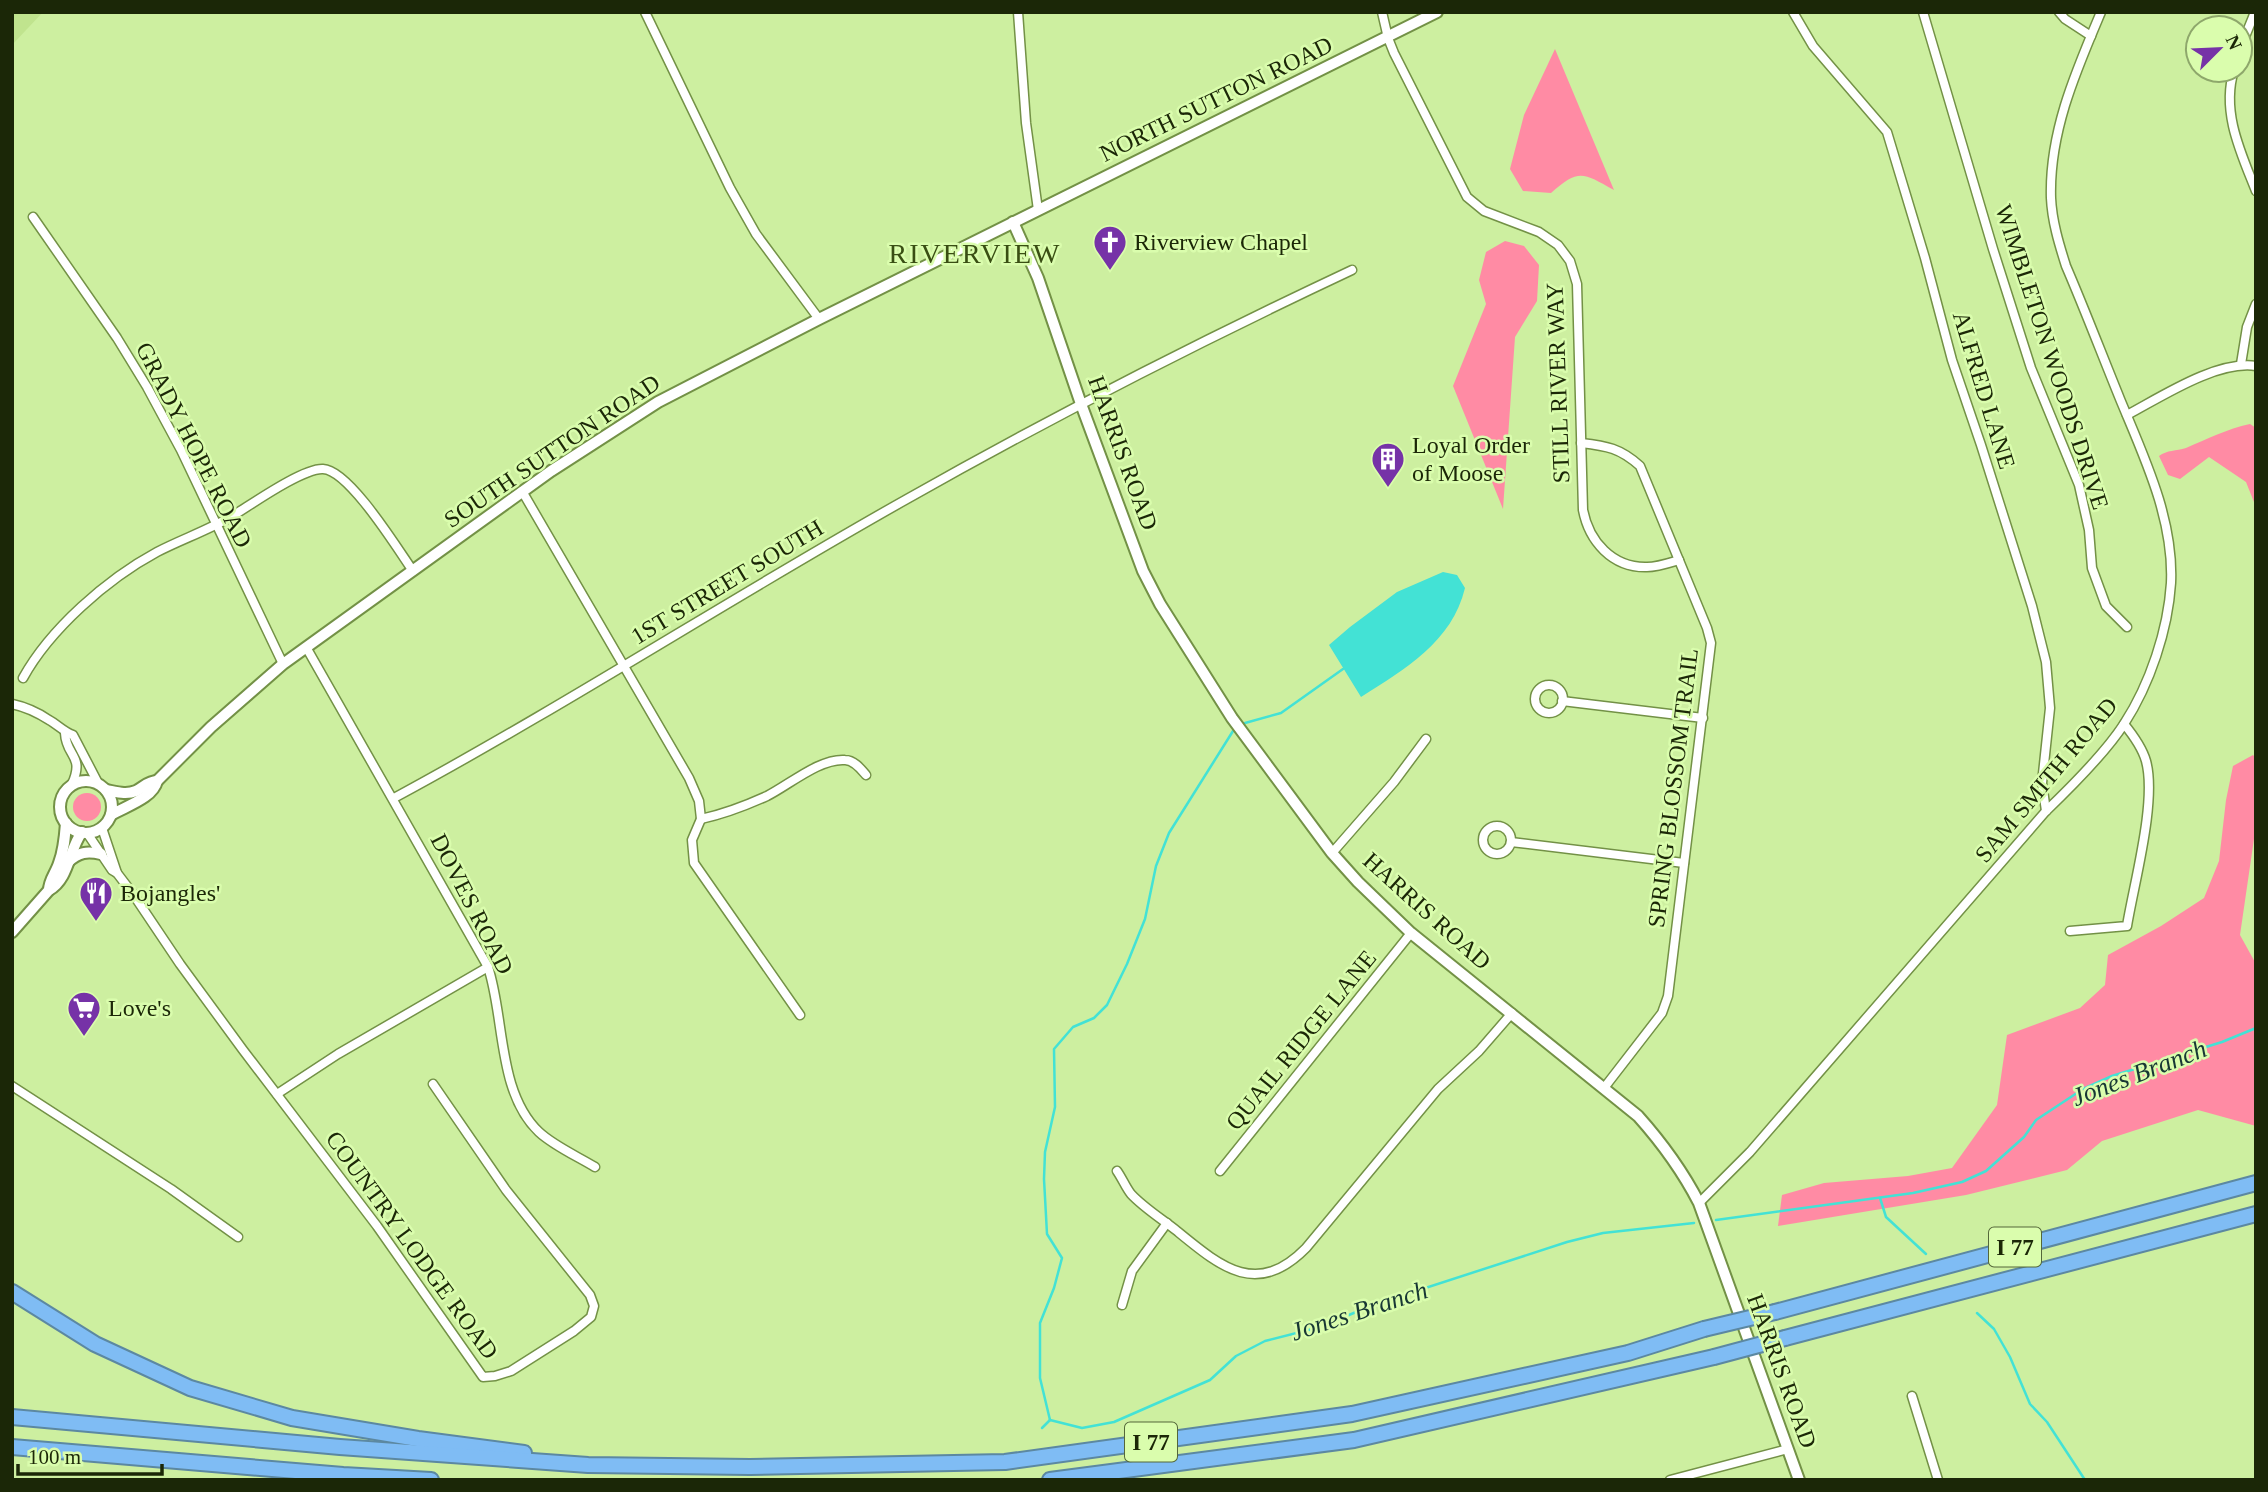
<svg xmlns="http://www.w3.org/2000/svg" width="2268" height="1492" font-family="Georgia,serif">
<style>
.built{fill:#c0e48e}
.green{fill:#ff8ba4}
.water{fill:#43e2d5}
.lines{fill:none;stroke-linecap:round;stroke-linejoin:round}
.stream{stroke:#43e2d5;stroke-width:2.5}
.street-casing{stroke:#739146;stroke-width:11}
.secondary-casing{stroke:#739146;stroke-width:14}
.highway-casing{stroke:#5c88a1;stroke-width:18}
.street{stroke:#fff;stroke-width:8}
.secondary{stroke:#fff;stroke-width:10}
.highway{stroke:#7fbcf4;stroke-width:14}
.highway-bridge-casing{stroke:#5c88a1;stroke-width:18;stroke-linecap:butt}
.highway-bridge{stroke:#7fbcf4;stroke-width:14}
.labels{text-anchor:middle;dominant-baseline:central;stroke-width:5;stroke-linejoin:round;paint-order:stroke}
.shield{fill:#dafdad;stroke:#546739;stroke-width:2}
.shield-label{font-size:23px;font-weight:bold;fill:#1b2707}
.street-label{font-size:24px;fill:#1b2707;stroke:#dafdad}
.poi-label{font-size:24px;fill:#1b2707;stroke:#dafdad;text-anchor:start}
.water-label{font-size:26px;font-style:italic;fill:#173734;stroke:#dafdad}
.quarter-label{font-size:28px;letter-spacing:2px;fill:#394e13;stroke:#dafdad}
</style>
<rect width="100%" height="100%" fill="#cdefa0"/>
<polygon class="built" points="12,12 43,12 12,45"/>
<g class="green">
<path d="M 1555,49 L 1614,190 C 1583,173 1579,168 1551,193 L 1523,191 L 1510,169 L 1524,115 Z"/>
<polygon points="1505,241 1524,246 1539,265 1537,301 1515,337 1503,509 1453,386 1486,304 1479,280 1486,252"/>
<path d="M 2250,424 L 2256,428 L 2256,507 L 2246,482 L 2209,457 L 2180,479 L 2168,475 L 2159,456 C 2167,450 2176,451 2186,448 C 2207,439 2227,429 2250,424 Z"/>
<polygon points="2253,755 2256,758 2256,825 2240,935 2256,964 2256,1126 2198,1110 2102,1141 2067,1170 1966,1195 1778,1226 1782,1195 1824,1183 1908,1176 1952,1168 1997,1105 2007,1035 2080,1008 2105,985 2108,955 2161,926 2204,898 2219,861 2226,800 2233,766"/>
<circle cx="87" cy="807" r="14"/>
</g>
<path class="water" d="M 1443,572 L 1457,575 L 1465,588 C 1452,642 1405,669 1361,697 L 1329,645 L 1350,627 L 1397,592 Z"/>
<g class="lines">
<g class="stream">
<polyline points="1245,723 1281,713 1343,669"/>
<polyline points="1880,1198 1886,1217 1926,1254"/>
<polyline points="1716,1220 1913,1193 1962,1182 1986,1171 2024,1137 2036,1120 2083,1089 2112,1076 2222,1042 2256,1028"/>
<polyline points="1977,1313 1994,1329 2010,1357 2030,1404 2047,1422 2085,1480"/>
<polyline points="1050,1420 1040,1378 1040,1323 1054,1288 1062,1258 1047,1234 1044,1179 1045,1152 1055,1107 1054,1049 1073,1027 1094,1018 1107,1005 1127,964 1145,919 1156,866 1169,833 1233,731"/>
<polyline points="1050,1420 1082,1428 1114,1422 1210,1380 1236,1356 1265,1341 1320,1327 1373,1305 1567,1242 1603,1233 1694,1223"/>
<polyline points="1042,1428 1050,1420"/>
</g>
<defs>
<g id="street">
<polyline points="645,12 730,188 756,234 819,319"/>
<polyline points="1018,12 1026,123 1038,210"/>
<path d="M 1382,12 L 1388,38 L 1394,53 L 1467,197 L 1484,211 L 1539,232 L 1558,245 L 1570,261 L 1577,284 L 1583,510 C 1589,541 1612,568 1647,567 C 1657,567 1669,563 1679,560"/>
<polyline points="1793,12 1813,46 1887,132 1925,258 1952,360 1981,445 2032,606 2046,662 2050,708 2042,783 2046,811"/>
<polyline points="1923,12 1993,249 2031,368 2079,485 2089,530 2092,568 2106,606 2127,627"/>
<polyline points="2059,12 2065,19 2091,36"/>
<polyline points="2240,49 2255,12"/>
<path d="M 2234,70 C 2221,112 2241,153 2256,191"/>
<polyline points="33,217 117,338 147,387 181,450 283,664"/>
<polyline points="2241,364 2247,327 2256,304"/>
<path d="M 2127,415 C 2161,397 2217,360 2256,366"/>
<path d="M 1581,443 C 1607,446 1620,448 1640,466 L 1707,628 L 1711,643 L 1668,996 L 1662,1013 L 1604,1088"/>
<polyline points="522,491 689,778 699,801 701,819 692,840 694,863 800,1015"/>
<path d="M 306,647 L 488,967 C 505,1018 497,1092 539,1132 C 554,1146 577,1156 595,1167"/>
<path d="M 23,678 C 50,629 107,579 157,552 C 182,539 209,530 234,515 C 252,504 303,468 323,469 C 349,470 397,548 413,571"/>
<circle cx="1549" cy="699" r="14"/>
<polyline points="1562,701 1703,718"/>
<path d="M 12,704 C 26,707 37,712 49,720 C 58,725 64,732 73,735 L 98,783"/>
<path d="M 65,733 C 66,757 85,755 72,784"/>
<path d="M 394,798 C 568,704 734,596 907,499 C 1052,417 1201,341 1352,270"/>
<path d="M 701,819 C 724,814 745,806 767,796 C 789,785 820,758 845,760 C 854,760 861,769 866,775"/>
<circle cx="1497" cy="840" r="14"/>
<polyline points="102,828 117,873"/>
<polyline points="87,833 112,870 117,873 133,894 180,964 243,1050 377,1226 483,1377 495,1376 511,1371 574,1331 591,1317 594,1306 590,1295 506,1190 433,1084"/>
<polyline points="1511,842 1684,863"/>
<polyline points="1332,853 1394,782 1426,739"/>
<path d="M 2070,931 L 2127,926 C 2134,883 2157,801 2146,761 C 2142,747 2133,735 2124,724"/>
<polyline points="12,1086 171,1189 238,1237"/>
<polyline points="277,1094 338,1054 488,967"/>
<path d="M 1117,1171 C 1122,1178 1126,1188 1131,1194 C 1144,1208 1162,1219 1177,1231 C 1221,1267 1257,1298 1306,1248 L 1438,1089 L 1479,1051 L 1512,1013"/>
<polyline points="1220,1171 1411,933"/>
<path d="M 1699,1203 L 1750,1152 L 2046,811 C 2071,787 2106,752 2124,724 C 2150,684 2168,630 2171,583 C 2174,519 2144,457 2120,399 C 2102,355 2085,310 2066,266 C 2059,244 2052,221 2051,198 C 2049,132 2076,71 2101,12"/>
<polyline points="1122,1305 1132,1271 1167,1223"/>
<polyline points="1912,1396 1938,1480"/>
<polyline points="1670,1480 1788,1449"/>
</g>
<g id="secondary">
<path d="M 1013,222 L 1038,278 L 1081,404 L 1143,571 L 1160,604 L 1232,718 L 1332,853 L 1358,882 L 1411,933 L 1638,1116 C 1663,1144 1682,1170 1699,1203 L 1799,1480"/>
<circle cx="86" cy="807" r="26"/>
<path d="M 106,790 C 117,792 126,795 136,791 C 144,787 148,781 157,781"/>
<path d="M 111,815 C 126,806 153,798 157,781 L 211,727 L 283,664 L 551,471 L 658,402 L 819,319 L 1437,12"/>
<path d="M 68,862 C 79,852 87,851 101,854"/>
<path d="M 49,890 C 49,880 56,873 59,863 C 64,850 65,837 66,823"/>
<path d="M 12,932 L 49,890 C 69,879 69,849 82,832"/>
</g>
<g id="highway">
<polyline points="12,1292 95,1344 190,1388 292,1418 418,1439 524,1453"/>
<polyline points="1775,1312 2256,1183"/>
<polyline points="1785,1338 2256,1214"/>
<polyline points="12,1417 340,1447 588,1465 750,1467 1005,1462 1352,1414 1628,1353 1704,1329"/>
<polyline points="12,1447 343,1475 431,1480"/>
<polyline points="1050,1480 1354,1440 1714,1357"/>
</g>
</defs>
<use href="#street" class="street-casing"/>
<use href="#secondary" class="secondary-casing"/>
<use href="#highway" class="highway-casing"/>
<use href="#street" class="street"/>
<use href="#secondary" class="secondary"/>
<use href="#highway" class="highway"/>
<defs>
<g id="highway-bridge">
<polyline points="1704,1329 1775,1312"/>
<polyline points="1714,1357 1785,1338"/>
</g>
</defs>
<use href="#highway-bridge" class="highway-bridge-casing"/>
<use href="#highway-bridge" class="highway-bridge"/>
</g>
<defs>
<symbol id="church-pin" viewBox="-11 -11 22 30"><path d="M0 17L-7.5 6A9.5 9.5 0 1 1 7.5 6Z" fill="#7632a7" stroke="#dafdad"/><path d="M-1.2-6h2.4v3.5h3.3v2.4h-3.3V6h-2.4V-.1h-3.3v-2.4h3.3Z" fill="#fff"/></symbol>
<symbol id="building-pin" viewBox="-11 -11 22 30"><path d="M0 17L-7.5 6A9.5 9.5 0 1 1 7.5 6Z" fill="#7632a7" stroke="#dafdad"/><path d="M-4-6H4V6H1V3H-1V6H-4ZM-2.5-4.3h1.7v1.8h-1.7ZM.8-4.3h1.7v1.8H.8ZM-2.5-1h1.7V.8h-1.7ZM.8-1h1.7V.8H.8Z" fill="#fff"/></symbol>
<symbol id="restaurant-pin" viewBox="-11 -11 22 30"><path d="M0 17L-7.5 6A9.5 9.5 0 1 1 7.5 6Z" fill="#7632a7" stroke="#dafdad"/><path d="M-5-6h1v4h1v-4h1v4h1v-4h1v5L-1.5 .5V6h-2V.5L-5-1ZM5-6V6H3V1.5H1.5Q1.5-4 5-6Z" fill="#fff"/></symbol>
<symbol id="supermarket-pin" viewBox="-11 -11 22 30"><path d="M0 17L-7.5 6A9.5 9.5 0 1 1 7.5 6Z" fill="#7632a7" stroke="#dafdad"/><path d="M-6-5.5h2.5l.6 2H6L4.5 2H-2.5L-4.4-4H-6ZM-1.5 3.2a1.3 1.3 0 1 0 .1 0ZM3 3.2a1.3 1.3 0 1 0 .1 0Z" fill="#fff"/></symbol>
</defs>
<g fill-rule="evenodd">
<use href="#church-pin" x="1091" y="223" width="38" height="52"/>
<use href="#building-pin" x="1369" y="440" width="38" height="52"/>
<use href="#restaurant-pin" x="77" y="874" width="38" height="52"/>
<use href="#supermarket-pin" x="65" y="989" width="38" height="52"/>
</g>
<g class="labels">
<g class="shield">
<rect x="1989" y="1227.5" width="52" height="39" rx="5"/>
<rect x="1125" y="1422.5" width="52" height="39" rx="5"/>
</g>
<g class="shield-label">
<text x="2015" y="1247">I 77</text>
<text x="1151" y="1442">I 77</text>
</g>
<g class="street-label">
<text transform="translate(1216 99) rotate(-26)">NORTH SUTTON ROAD</text>
<text transform="translate(2052 357) rotate(72)">WIMBLETON WOODS DRIVE</text>
<text transform="translate(1558 383) rotate(-92)">STILL RIVER WAY</text>
<text transform="translate(1984 390) rotate(73)">ALFRED LANE</text>
<text transform="translate(194 445) rotate(63)">GRADY HOPE ROAD</text>
<text transform="translate(552 451) rotate(-34)">SOUTH SUTTON ROAD</text>
<text transform="translate(1123 453) rotate(70)">HARRIS ROAD</text>
<text transform="translate(727 582) rotate(-31)">1ST STREET SOUTH</text>
<text transform="translate(2046 780) rotate(-50)">SAM SMITH ROAD</text>
<text transform="translate(1673 788) rotate(-83)">SPRING BLOSSOM TRAIL</text>
<text transform="translate(472 904) rotate(63)">DOVES ROAD</text>
<text transform="translate(1427 911) rotate(42)">HARRIS ROAD</text>
<text transform="translate(1301 1040) rotate(-51)">QUAIL RIDGE LANE</text>
<text transform="translate(412 1245) rotate(54)">COUNTRY LODGE ROAD</text>
<text transform="translate(1782 1371) rotate(70)">HARRIS ROAD</text>
</g>
<g class="poi-label">
<text x="1134" y="242">Riverview Chapel</text>
<text x="1412" y="445">Loyal Order<tspan x="1412" dy="28">of Moose</tspan></text>
<text x="120" y="893">Bojangles'</text>
<text x="108" y="1008">Love's</text>
</g>
<g class="water-label">
<text transform="translate(2139 1073) rotate(-21)">Jones Branch</text>
<text transform="translate(1359 1311) rotate(-18)">Jones Branch</text>
</g>
<g class="quarter-label">
<text x="975" y="253">RIVERVIEW</text>
</g>
</g>
<rect width="2268" height="1492" fill="none" stroke="#1b2707" stroke-width="28"/>
<g transform="translate(2219 49) rotate(66)"><circle r="33" fill="#dafdad" stroke="#8ea76b" stroke-width="2"/>
<path d="M0-5L12 26L0 18L-12 26Z" fill="#7632a7"/>
<text y="-10" font-size="19" font-weight="bold" text-anchor="middle" fill="#1b2707">N</text>
</g>
<path d="M18 1464v10h144v-10" fill="none" stroke="#1b2707" stroke-width="3.5"/>
<text x="28" y="1464" font-size="21" fill="#1b2707" stroke="#dafdad" stroke-width="5" paint-order="stroke">100 m</text>
</svg>
